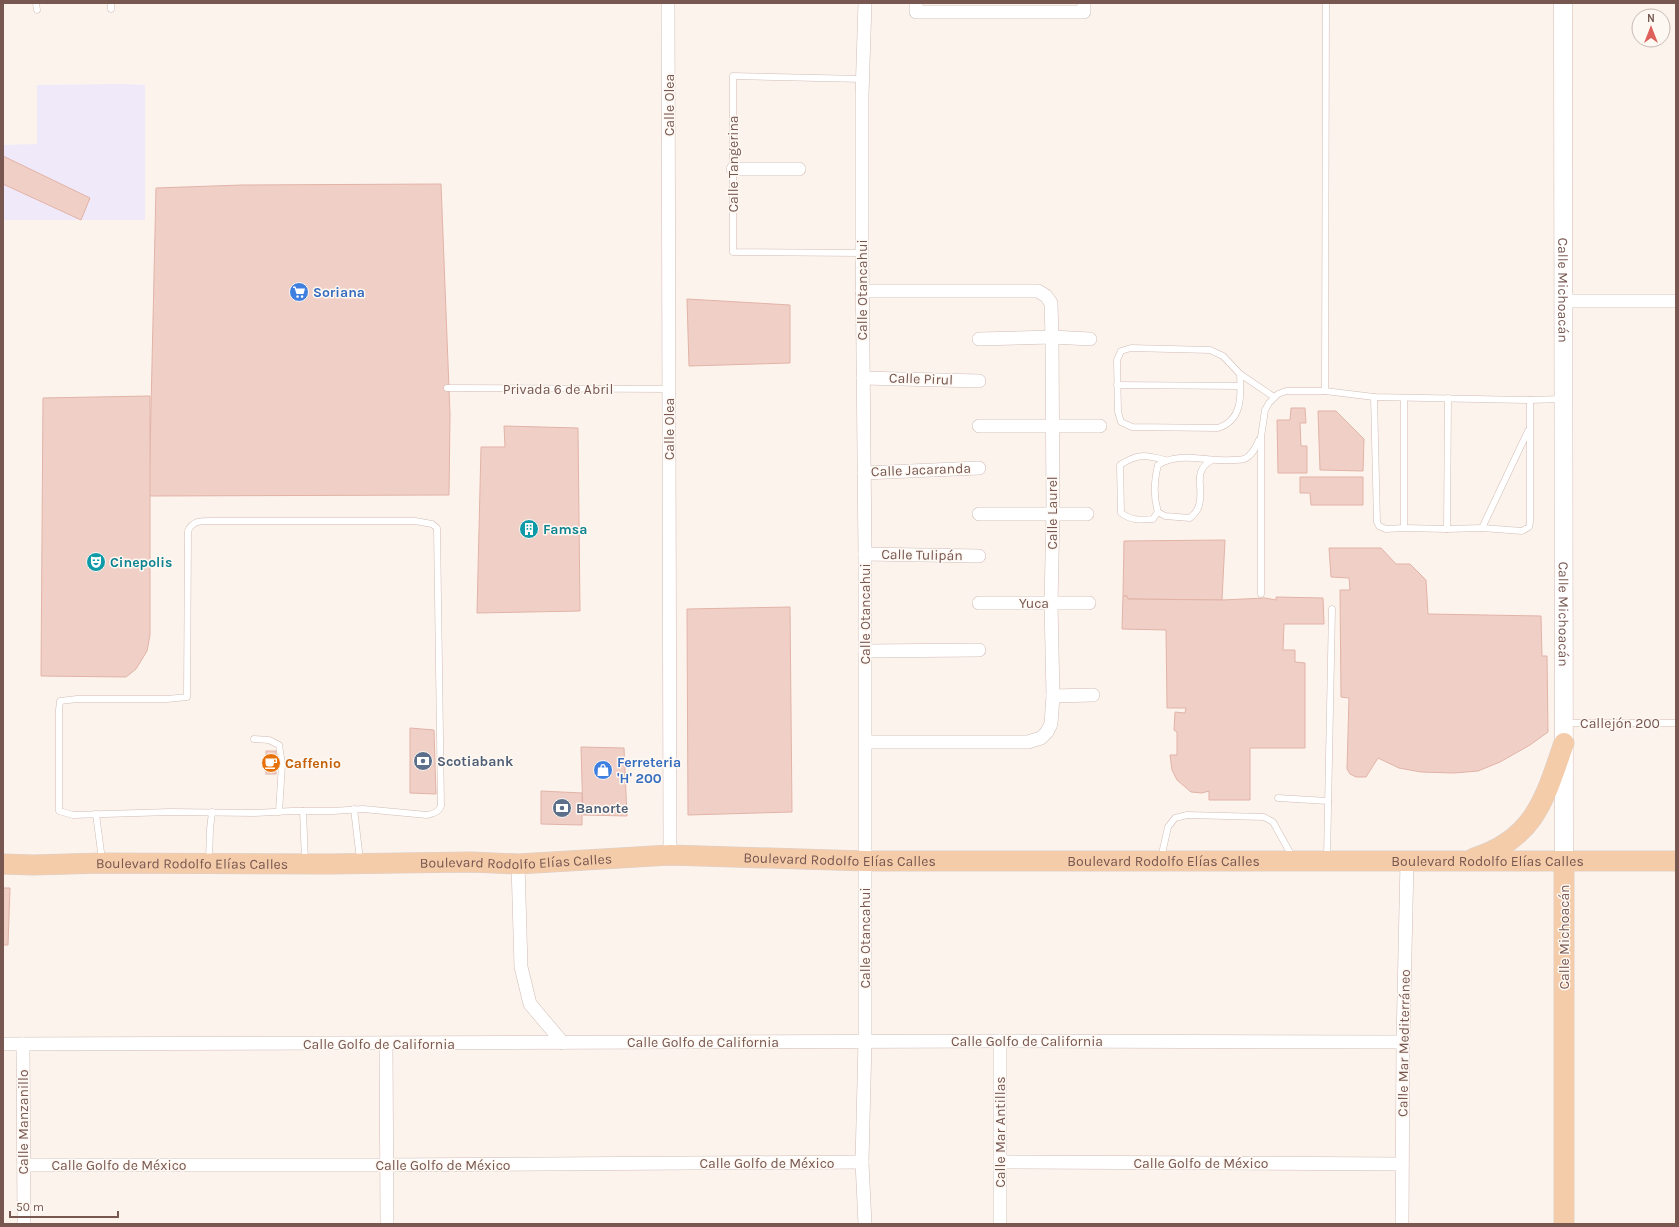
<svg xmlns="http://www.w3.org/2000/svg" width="1679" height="1227" font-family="Karla,sans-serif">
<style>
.education{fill:#f0e9f9}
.building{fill:#f0cfc6;stroke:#e2b3a7}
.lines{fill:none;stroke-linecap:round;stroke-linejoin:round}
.lane-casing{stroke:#d1bcb4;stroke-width:7}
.street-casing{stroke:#d1bcb4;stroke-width:14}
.secondary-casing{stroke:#d4bbb2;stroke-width:19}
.primary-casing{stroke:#d9d0ce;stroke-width:21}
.lane{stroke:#fff;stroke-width:6}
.street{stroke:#fff;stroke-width:13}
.secondary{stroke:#fff;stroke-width:18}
.primary{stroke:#f5ccaa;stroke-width:20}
.labels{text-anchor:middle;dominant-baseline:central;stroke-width:3;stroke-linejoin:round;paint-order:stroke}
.street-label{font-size:14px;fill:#775750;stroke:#fef8f3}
.shop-label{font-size:14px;font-weight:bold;fill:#366cbe;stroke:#fef8f3;text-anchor:start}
.culture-label{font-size:14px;font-weight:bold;fill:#0d838f;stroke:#fef8f3;text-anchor:start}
.service-label{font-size:14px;font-weight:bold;fill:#4e5e75;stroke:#fef8f3;text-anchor:start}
.food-label{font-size:14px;font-weight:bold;fill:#c56008;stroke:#fef8f3;text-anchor:start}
</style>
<rect width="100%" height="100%" fill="#fcf3ed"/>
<polygon class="education" points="124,84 145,85 145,220 3,220 3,145 37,144 37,85"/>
<g class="building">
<polygon points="3,156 90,198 81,220 3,184"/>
<polygon points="441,184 450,414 449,495 149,496 156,188 242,185"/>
<polygon points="687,299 790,305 790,363 689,366"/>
<polygon points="150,396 150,635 147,651 136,669 126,677 41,676 43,398"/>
<polygon points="1291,408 1305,408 1306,423 1300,423 1301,446 1307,446 1307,473 1278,473 1277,420 1290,420"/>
<polygon points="1318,411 1336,411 1364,439 1363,471 1320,470"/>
<polygon points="504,426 578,428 580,611 477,613 481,447 505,447"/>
<polygon points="1300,477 1363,477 1363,505 1311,505 1310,493 1300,493"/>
<polygon points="1225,540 1222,600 1128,599 1127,596 1123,596 1124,541"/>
<polygon points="1329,548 1381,548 1396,564 1410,564 1426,580 1428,614 1541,616 1542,656 1547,656 1548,732 1530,745 1500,762 1478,771 1454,773 1421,772 1399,768 1378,758 1366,777 1356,777 1350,774 1347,769 1349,698 1341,697 1340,590 1350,590 1349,578 1331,577"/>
<polygon points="1123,596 1127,596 1128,599 1222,600 1265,598 1276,600 1276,597 1323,598 1324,624 1284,624 1283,650 1295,650 1295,662 1305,663 1305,748 1250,748 1250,800 1209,800 1209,791 1202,793 1191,792 1177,780 1172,770 1170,755 1177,755 1177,732 1174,730 1175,712 1185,713 1186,708 1167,708 1166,630 1122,629"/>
<polygon points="790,607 792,812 688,815 687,609"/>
<polygon points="410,728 434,730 436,794 410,793"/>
<polygon points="581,747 624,748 627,816 583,815"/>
<rect x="266" y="751" width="10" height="23"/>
<polygon points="541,791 582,793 582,825 541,824"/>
<polygon points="3,888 10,888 8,945 3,945"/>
</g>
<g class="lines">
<defs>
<g id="lane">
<polyline points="36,3 37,10"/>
<polyline points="111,3 111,9"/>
<polyline points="862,253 733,252 733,76 863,79"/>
<path d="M 1240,374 C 1241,395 1243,420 1218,428 L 1132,427 L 1121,422 L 1118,412 L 1117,360 L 1121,351 L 1131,348 L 1210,350 L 1223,356 L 1240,374 L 1274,397"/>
<polyline points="1117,385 1240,386"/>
<polyline points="447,388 669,389"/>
<polyline points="1325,391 1326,3"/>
<polyline points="1374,397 1377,522 1379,526 1386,529 1404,528 1447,529 1482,528 1522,531 1529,527 1530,522 1530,400"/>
<path d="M 1212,460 C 1190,472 1206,490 1198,508 C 1197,512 1193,515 1190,518 L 1165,516 L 1158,512 C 1153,496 1154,481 1158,465 C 1179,451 1207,462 1231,460 C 1235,460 1240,460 1244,459 C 1252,456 1256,447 1259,440"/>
<path d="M 1158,512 L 1153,519 C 1140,520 1132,521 1121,513 L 1120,465 C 1138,453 1145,455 1165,460"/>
<path d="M 217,521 L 415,521 L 432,524 L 437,528 L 441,806 C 439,812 433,814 427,815 L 363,809 L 333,811 L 292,811 L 255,813 L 170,812 L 73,815 L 59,811 L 59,710 L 60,701 L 77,699 L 167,699 L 187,697 L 188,531 C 193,519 205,521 217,521 Z"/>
<polyline points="1404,528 1404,398"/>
<polyline points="1482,528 1528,431"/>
<polyline points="1447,529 1448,398"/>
<polyline points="1261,594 1261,437 1265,410 1269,403 1278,394 1286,391 1325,391 1374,397 1530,400 1562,399"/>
<polyline points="1566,723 1676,723"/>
<polyline points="254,739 269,740 279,745 282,764 279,812"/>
<polyline points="1278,798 1328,801"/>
<polyline points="354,809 360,860"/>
<polyline points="303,811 305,861"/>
<polyline points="96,814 102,860"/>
<polyline points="1161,858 1168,827 1175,818 1187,815 1264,817 1273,822 1293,858"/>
<polyline points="1327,858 1332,609"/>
<polyline points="209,860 210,829 212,812"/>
</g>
<g id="street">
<polyline points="668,3 670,855"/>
<polyline points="916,3 916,12 1084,12 1084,3"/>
<polyline points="733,169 799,169"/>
<polyline points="862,291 1038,291 1046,296 1051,303 1052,337 1053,513 1051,603 1053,696 1051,724 1047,732 1041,738 1028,742 866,742"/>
<polyline points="1563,301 1676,301"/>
<polyline points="979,339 1052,337 1090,339"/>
<polyline points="863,378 979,381"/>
<polyline points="979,426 1100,426"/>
<polyline points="864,473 979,468"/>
<polyline points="979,514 1087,514"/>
<polyline points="865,554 979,556"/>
<polyline points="979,603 1089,603"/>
<polyline points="865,651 979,650"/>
<polyline points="1053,696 1093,695"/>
<polyline points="518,864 521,967 530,1004 563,1043"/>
<polyline points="1000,1041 1000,1224"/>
<polyline points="3,1044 1000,1041 1403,1042"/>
<polyline points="23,1044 24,1224"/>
<polyline points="386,1044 387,1224"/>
<polyline points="1000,1162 1402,1164"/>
<polyline points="24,1165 387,1165 862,1162"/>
<polyline points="865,1224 862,1162 865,1041 865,554 862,253 862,95 865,3"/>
<polyline points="1402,1224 1403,1042 1407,862"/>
</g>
<g id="secondary">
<path id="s1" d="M 1563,3 L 1564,861"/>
</g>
<g id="primary">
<path d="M 1474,858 C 1535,839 1545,798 1564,743"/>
<path id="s2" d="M 3,864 L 33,865 L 103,863 L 330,864 L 471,862 L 518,864 L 670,855 L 865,861 L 1676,861"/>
<polyline points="1564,1224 1564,861"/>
</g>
</defs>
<use href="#lane" class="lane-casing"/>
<use href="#street" class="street-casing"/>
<use href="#secondary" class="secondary-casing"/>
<use href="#primary" class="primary-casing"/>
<use href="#lane" class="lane"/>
<use href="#street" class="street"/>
<use href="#secondary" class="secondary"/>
<use href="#primary" class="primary"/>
</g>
<defs>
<symbol id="supermarket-disc" viewBox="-11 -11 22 22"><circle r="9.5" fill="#3f7fe0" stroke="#fef8f3"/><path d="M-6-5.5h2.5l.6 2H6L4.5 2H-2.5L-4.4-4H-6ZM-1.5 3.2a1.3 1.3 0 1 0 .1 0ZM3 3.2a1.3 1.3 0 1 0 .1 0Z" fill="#fff"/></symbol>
<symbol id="building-disc" viewBox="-11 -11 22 22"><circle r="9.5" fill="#0f9aa8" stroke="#fef8f3"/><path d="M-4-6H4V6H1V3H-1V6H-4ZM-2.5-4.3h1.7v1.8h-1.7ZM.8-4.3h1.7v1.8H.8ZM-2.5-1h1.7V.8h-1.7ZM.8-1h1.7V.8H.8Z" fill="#fff"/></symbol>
<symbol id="theatre-disc" viewBox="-11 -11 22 22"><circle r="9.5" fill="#0f9aa8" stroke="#fef8f3"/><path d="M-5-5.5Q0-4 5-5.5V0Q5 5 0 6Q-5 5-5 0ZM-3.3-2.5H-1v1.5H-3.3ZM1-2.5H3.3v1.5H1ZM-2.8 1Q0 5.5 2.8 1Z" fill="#fff"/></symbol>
<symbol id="bank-disc" viewBox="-11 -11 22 22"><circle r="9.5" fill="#5c6f8a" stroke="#fef8f3"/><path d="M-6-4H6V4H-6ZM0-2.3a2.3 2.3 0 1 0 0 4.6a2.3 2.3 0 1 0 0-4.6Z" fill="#fff"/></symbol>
<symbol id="cafe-disc" viewBox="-11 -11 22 22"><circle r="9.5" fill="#e8710a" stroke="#fef8f3"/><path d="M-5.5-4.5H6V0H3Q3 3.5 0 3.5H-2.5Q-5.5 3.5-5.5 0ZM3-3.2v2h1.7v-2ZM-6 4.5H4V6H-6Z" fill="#fff"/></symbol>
<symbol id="shop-disc" viewBox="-11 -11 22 22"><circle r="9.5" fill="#3f7fe0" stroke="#fef8f3"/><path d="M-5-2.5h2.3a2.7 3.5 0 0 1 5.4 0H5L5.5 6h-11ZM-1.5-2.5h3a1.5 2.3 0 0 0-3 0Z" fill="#fff"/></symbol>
</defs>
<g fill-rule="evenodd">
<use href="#supermarket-disc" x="288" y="281" width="22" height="22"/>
<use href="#building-disc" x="518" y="518" width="22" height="22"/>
<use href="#theatre-disc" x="85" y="551" width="22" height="22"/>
<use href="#bank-disc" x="412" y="750" width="22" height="22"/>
<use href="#cafe-disc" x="260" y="752" width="22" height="22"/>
<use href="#shop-disc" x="592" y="759" width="22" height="22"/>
<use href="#bank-disc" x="551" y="797" width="22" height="22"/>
</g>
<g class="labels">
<g class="street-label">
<text transform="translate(669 105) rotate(-90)">Calle Olea</text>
<text transform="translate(733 164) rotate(-90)">Calle Tangerina</text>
<text transform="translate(862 290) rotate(-90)">Calle Otancahui</text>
<text stroke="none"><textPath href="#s1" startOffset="287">Calle Michoacán</textPath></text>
<text transform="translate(921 379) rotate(2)">Calle Pirul</text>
<text x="558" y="389">Privada 6 de Abril</text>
<text transform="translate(669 429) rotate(-90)">Calle Olea</text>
<text transform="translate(921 470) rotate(-2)">Calle Jacaranda</text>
<text transform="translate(1052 513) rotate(-90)">Calle Laurel</text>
<text transform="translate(922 555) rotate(1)">Calle Tulipán</text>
<text x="1034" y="603">Yuca</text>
<text transform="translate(865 614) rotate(-90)">Calle Otancahui</text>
<text stroke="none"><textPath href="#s1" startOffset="611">Calle Michoacán</textPath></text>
<text x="1620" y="723">Callejón 200</text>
<text stroke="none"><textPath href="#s2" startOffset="837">Boulevard Rodolfo Elías Calles</textPath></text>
<text stroke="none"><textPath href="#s2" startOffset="513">Boulevard Rodolfo Elías Calles</textPath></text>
<text stroke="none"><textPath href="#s2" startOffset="1161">Boulevard Rodolfo Elías Calles</textPath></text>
<text stroke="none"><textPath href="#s2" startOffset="1485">Boulevard Rodolfo Elías Calles</textPath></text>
<text stroke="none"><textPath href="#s2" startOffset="189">Boulevard Rodolfo Elías Calles</textPath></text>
<text transform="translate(1564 937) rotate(-90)">Calle Michoacán</text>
<text transform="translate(865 938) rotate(-90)">Calle Otancahui</text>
<text x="1027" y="1041">Calle Golfo de California</text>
<text x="703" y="1042">Calle Golfo de California</text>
<text transform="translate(1404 1043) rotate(-89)">Calle Mar Mediterráneo</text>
<text x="379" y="1044">Calle Golfo de California</text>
<text transform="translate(23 1122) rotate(-90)">Calle Manzanillo</text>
<text transform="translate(1000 1132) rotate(-90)">Calle Mar Antillas</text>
<text x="767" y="1163">Calle Golfo de México</text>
<text x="1201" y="1163">Calle Golfo de México</text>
<text x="119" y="1165">Calle Golfo de México</text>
<text x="443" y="1165">Calle Golfo de México</text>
</g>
<g class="shop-label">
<text x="313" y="292">Soriana</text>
<text x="617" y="762">Ferreteria<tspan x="617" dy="16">'H' 200</tspan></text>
</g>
<g class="culture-label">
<text x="543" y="529">Famsa</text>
<text x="110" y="562">Cinepolis</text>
</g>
<g class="service-label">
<text x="437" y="761">Scotiabank</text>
<text x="576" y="808">Banorte</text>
</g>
<g class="food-label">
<text x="285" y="763">Caffenio</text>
</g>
</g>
<rect width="1679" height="1227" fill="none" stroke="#775750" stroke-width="8"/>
<g transform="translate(1651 28)"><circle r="19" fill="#fef8f3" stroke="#c8b8b2"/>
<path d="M0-3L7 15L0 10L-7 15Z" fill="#dd605a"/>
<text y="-6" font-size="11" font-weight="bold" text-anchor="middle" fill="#775750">N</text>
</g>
<path d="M10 1211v6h108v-6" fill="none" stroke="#775750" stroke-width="2"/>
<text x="16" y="1211" font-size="12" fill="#775750" stroke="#fef8f3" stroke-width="3" paint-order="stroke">50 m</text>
</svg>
